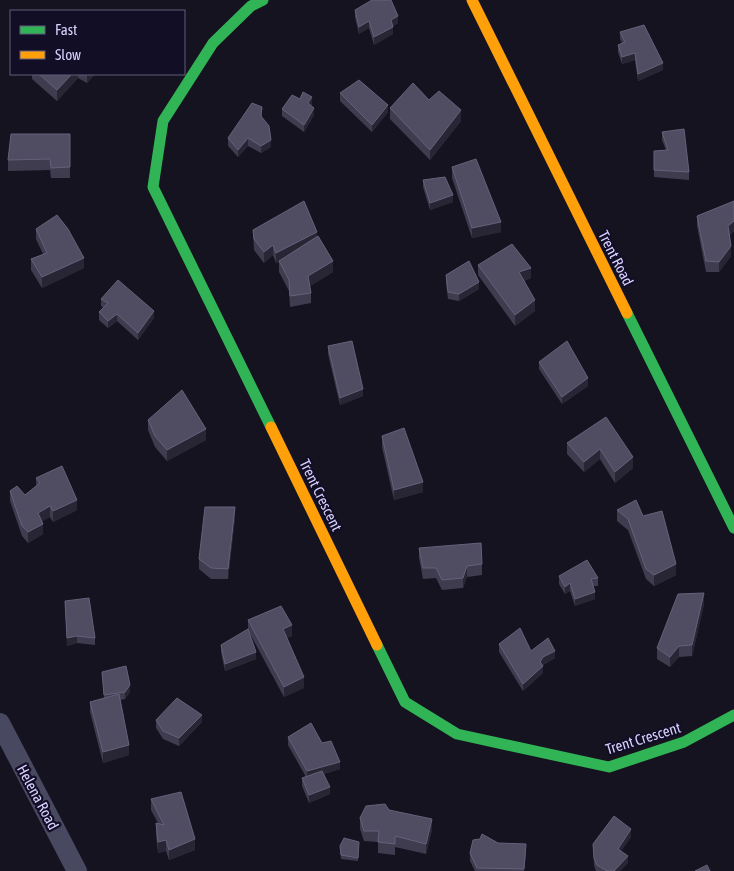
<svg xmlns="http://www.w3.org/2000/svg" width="734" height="871" font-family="'Asap Condensed',sans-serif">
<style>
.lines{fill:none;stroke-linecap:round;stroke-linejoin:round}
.street{stroke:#494861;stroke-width:20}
.fast{stroke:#30b455;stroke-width:11}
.slow{stroke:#ff9f0a;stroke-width:11}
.wall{fill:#3f3c4f}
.shaded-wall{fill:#282534}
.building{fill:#504c62;stroke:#65617b}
.labels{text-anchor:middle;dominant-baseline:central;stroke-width:4.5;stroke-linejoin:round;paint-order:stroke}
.street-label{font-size:15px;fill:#d8d2ff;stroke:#120e25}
</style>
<rect width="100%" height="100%" fill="#161320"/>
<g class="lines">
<polyline class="street" points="0,723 77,871"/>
<g class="fast">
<polyline points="263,0 251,6 213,43 163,121 153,187 271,427"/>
<polyline points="627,313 734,528"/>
<polyline points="377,645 405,702 457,734 609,767 684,742 734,715"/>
</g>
<g class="slow">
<polyline points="472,0 627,313"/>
<polyline points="271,427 377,645"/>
</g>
</g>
<g class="wall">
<polygon points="355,10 398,23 393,26 393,34 374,45 369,28 359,34 355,17"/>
<polygon points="620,32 663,70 638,81 635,60 622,64 618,52 618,45 622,43 620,39"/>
<polygon points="32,74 95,74 87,83 78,78 57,101 32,79"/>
<polygon points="340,93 388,112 372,132 340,101"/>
<polygon points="429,100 461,121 430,160 390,119 390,108"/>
<polygon points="312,104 311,106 314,115 304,132 282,116 282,109"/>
<polygon points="262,114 262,118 271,147 261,153 248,146 238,157 228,146 228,138"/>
<polygon points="662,132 689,172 689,180 654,177 654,151 666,150 662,140"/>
<polygon points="70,134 70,178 51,178 50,170 8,171 8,160"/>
<polygon points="452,167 501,232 472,238 452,178"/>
<polygon points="423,180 453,202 430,210 423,187"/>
<polygon points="734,201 734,231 730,235 731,256 719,272 706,272 697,226 697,216"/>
<polygon points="36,229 84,268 42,288 31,270 31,259 43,254 36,239"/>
<polygon points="253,230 317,237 333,272 310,286 311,293 311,303 290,307 289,291 279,272 279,262 276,263 273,255 264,263 254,250"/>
<polygon points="478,265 531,278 524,281 535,311 515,326 478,275"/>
<polygon points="446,275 479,289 459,301 448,299 446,283"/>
<polygon points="101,299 154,318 138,340 117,321 108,328 99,320 99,312 104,308 101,306"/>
<polygon points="328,346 363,396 340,405 328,354"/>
<polygon points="539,362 588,386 562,404 539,369"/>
<polygon points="606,417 633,468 615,483 600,459 584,472 567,454 567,443"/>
<polygon points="148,420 206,440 167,461 155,447 148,430"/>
<polygon points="382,436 423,492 394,500 382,447"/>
<polygon points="36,478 77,510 53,522 50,517 42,521 43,534 28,543 22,536 10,501 10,491 25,495 36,486"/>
<polygon points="617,510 643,516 676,575 654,586 646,579 628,530 617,521"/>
<polygon points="235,518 228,579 211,579 199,569 199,559"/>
<polygon points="419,548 482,564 482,575 467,577 463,588 442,590 436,578 423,579 419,558"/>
<polygon points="559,576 598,578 598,586 593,586 595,599 575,606 570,591 565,594 559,584"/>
<polygon points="65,601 95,638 95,645 77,643 67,646"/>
<polygon points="704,604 692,656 679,657 670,667 657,659 657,648"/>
<polygon points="248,620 292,636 287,638 304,688 284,697 248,630"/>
<polygon points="499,644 531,651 555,658 543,665 543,673 523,691 499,652"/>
<polygon points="221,645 256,659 225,671 221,652"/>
<polygon points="102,672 130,692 125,699 120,700 129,755 103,763 90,712 90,702 104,698"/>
<polygon points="156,720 202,722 179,746 163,739 156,728"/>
<polygon points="288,737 322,743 340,769 324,774 330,794 309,803 302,786 302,778 306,777 288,745"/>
<polygon points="151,799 195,850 169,860 166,851 158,853 156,834 156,823 158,823 151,810"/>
<polygon points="389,810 432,830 426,854 395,847 395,855 378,853 378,842 364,841 360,829 360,818"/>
<polygon points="631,837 621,851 628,863 620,871 596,871 594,865 593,844"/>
<polygon points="359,842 358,861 341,859 340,846"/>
<polygon points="498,843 526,852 524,871 475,871 470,861 470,853"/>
</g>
<g class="shaded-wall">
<polygon points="398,16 398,23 391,27 391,20"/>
<polygon points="369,21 369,28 359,34 359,27"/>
<polygon points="393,27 393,34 374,45 374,37"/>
<polygon points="635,53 635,60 622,64 622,57"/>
<polygon points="663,63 663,70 638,81 638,74"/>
<polygon points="72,74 78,74 78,78 57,101 57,90"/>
<polygon points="87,74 95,74 87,83"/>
<polygon points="312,97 312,104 308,111 308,103"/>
<polygon points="388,105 388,112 372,132 372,125"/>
<polygon points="314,108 314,115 304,132 304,125"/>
<polygon points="461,110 461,121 430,160 430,150"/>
<polygon points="248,138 248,146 238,157 238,150"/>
<polygon points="271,140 271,147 261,153 261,146"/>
<polygon points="453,195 453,202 430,210 430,203"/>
<polygon points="734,221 734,231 728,236 728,226"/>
<polygon points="501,222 501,232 472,238 472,228"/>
<polygon points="317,232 317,243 276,263 276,253"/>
<polygon points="273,245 273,255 264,263 264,252"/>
<polygon points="731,246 731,256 719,272 719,262"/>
<polygon points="84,258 84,268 42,288 42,277"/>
<polygon points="333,261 333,272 308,287 308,276"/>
<polygon points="531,268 531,278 519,283 519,272"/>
<polygon points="479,282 479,289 459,301 459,294"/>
<polygon points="535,300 535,311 515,326 515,315"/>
<polygon points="154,311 154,318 138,340 138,333"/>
<polygon points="117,314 117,321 108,328 108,321"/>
<polygon points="588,378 588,386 562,404 562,397"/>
<polygon points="363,389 363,396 340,405 340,398"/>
<polygon points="206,429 206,440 167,461 167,450"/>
<polygon points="600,449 600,459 584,472 584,462"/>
<polygon points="633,457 633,468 615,483 615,472"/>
<polygon points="423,482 423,492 394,500 394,490"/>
<polygon points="77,500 77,510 53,522 53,511"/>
<polygon points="50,506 50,517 38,524 38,513"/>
<polygon points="235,507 235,518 228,579 228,569"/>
<polygon points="43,524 43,534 28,543 28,532"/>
<polygon points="676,564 676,575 654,586 654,575"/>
<polygon points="467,566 467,577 463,588 463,578"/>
<polygon points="570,583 570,591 565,594 565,587"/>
<polygon points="595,592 595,599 575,606 575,599"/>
<polygon points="704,593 704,604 692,656 692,645"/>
<polygon points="292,625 292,636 283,640 283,629"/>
<polygon points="77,636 77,643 67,646 67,638"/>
<polygon points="679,646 679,657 670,667 670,657"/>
<polygon points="555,651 555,658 543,665 540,669 540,662 543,657"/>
<polygon points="256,652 256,659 225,671 225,664"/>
<polygon points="543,666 543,673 523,691 523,684"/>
<polygon points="304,677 304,688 284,697 284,687"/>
<polygon points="130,685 130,692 125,699 125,692"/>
<polygon points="202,715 202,722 179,746 179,738"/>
<polygon points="129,745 129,755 103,763 103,752"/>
<polygon points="340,762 340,769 307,779 307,771"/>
<polygon points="330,787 330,794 309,803 309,795"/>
<polygon points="432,819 432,830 426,854 426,844"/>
<polygon points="631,829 631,837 618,856 618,849"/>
<polygon points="195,839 195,850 169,860 169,850"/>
<polygon points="166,840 166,851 158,853 158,842"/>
<polygon points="628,856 628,863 620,871 614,871"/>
</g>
<g class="building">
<polygon points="372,0 391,0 398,16 391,20 393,27 374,37 369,21 359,27 355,10"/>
<polygon points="644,25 663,63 638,74 635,53 622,57 618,45 625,42 620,32"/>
<polygon points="39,74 72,74 57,90"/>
<polygon points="359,80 388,105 372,125 340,93"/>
<polygon points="413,83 429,100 439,91 461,110 430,150 390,108"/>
<polygon points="303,92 312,97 308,103 314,108 304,125 282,109 292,95 300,99"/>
<polygon points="252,103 262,107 261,116 269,126 271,140 261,146 248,138 238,150 228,138"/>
<polygon points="684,129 689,172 654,170 654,151 668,150 662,132"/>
<polygon points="11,134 70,134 70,167 51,168 50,159 8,160"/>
<polygon points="476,159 501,222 472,228 452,167"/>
<polygon points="445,177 453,195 430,203 423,180"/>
<polygon points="304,201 317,232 276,253 273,245 264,252 254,239 253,230"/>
<polygon points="734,201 734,221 728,226 731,246 719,262 706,261 697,216"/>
<polygon points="57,215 68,229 84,258 42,277 31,259 47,253 36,229"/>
<polygon points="318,236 333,261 308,276 311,293 290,296 289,280 279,261"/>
<polygon points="512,244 531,268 519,272 535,300 515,315 478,265"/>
<polygon points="469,261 479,282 459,294 448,292 446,275"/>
<polygon points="118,280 154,311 138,333 117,314 108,321 99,312 108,303 101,299"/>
<polygon points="352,341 363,389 340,398 328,346"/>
<polygon points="567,341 588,378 562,397 539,362"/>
<polygon points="182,390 206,429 167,450 155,436 148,420"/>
<polygon points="606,417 633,457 615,472 600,449 584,462 567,443"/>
<polygon points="404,428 423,482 394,490 382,436"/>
<polygon points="62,466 77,500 53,511 50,506 38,513 43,524 28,532 22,526 10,491 17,486 25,495 40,483 36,478"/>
<polygon points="636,500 643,516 662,511 676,564 654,575 646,569 628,519 617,510"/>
<polygon points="205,507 235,507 228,569 211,568 199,559"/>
<polygon points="481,543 482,564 467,566 463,578 442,580 436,568 423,568 419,548"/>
<polygon points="587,560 598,578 591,579 595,592 575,599 570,583 565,587 559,576"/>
<polygon points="704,593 692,645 679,646 670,657 657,648 678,594"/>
<polygon points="89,598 95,638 77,636 67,638 65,601"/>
<polygon points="281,606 292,625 283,629 304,677 284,687 248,620"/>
<polygon points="520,628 531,651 548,638 555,651 543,657 540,662 543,666 523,684 499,644"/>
<polygon points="248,629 256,652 225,664 221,645"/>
<polygon points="126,666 130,685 125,692 104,695 102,672"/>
<polygon points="119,694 129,745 103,752 90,702"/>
<polygon points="177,698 202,715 179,738 163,731 156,720"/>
<polygon points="311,723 322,743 331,741 340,762 307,771 288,737"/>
<polygon points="322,771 330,787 309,795 302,778"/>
<polygon points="181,792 195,839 169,850 166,840 158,842 156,823 164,825 151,799"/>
<polygon points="385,804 389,810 432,819 426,844 395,836 395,844 378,842 379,831 364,831 360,818 366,806"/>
<polygon points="614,816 631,829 618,849 628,856 614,871 607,871 597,865 594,858 593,844"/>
<polygon points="482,834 498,843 526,844 524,869 477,868 470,853 473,840 480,839"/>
<polygon points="344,838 359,842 358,858 341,855 340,846"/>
<polygon points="707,865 710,871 695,871"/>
</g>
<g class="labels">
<g class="street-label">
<text transform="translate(616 258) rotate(63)">Trent Road</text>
<text transform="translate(321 495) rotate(64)">Trent Crescent</text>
<text transform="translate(643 738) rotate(-17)">Trent Crescent</text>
<text transform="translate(38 797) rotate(62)">Helena Road</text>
</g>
</g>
<rect x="10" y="10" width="175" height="65" fill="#120e25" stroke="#615c7c"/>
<rect x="20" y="26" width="25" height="8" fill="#30b455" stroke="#615c7c"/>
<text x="55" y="35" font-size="15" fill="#d8d2ff">Fast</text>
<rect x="20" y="51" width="25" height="8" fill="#ff9f0a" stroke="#615c7c"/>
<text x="55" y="60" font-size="15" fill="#d8d2ff">Slow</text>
</svg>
